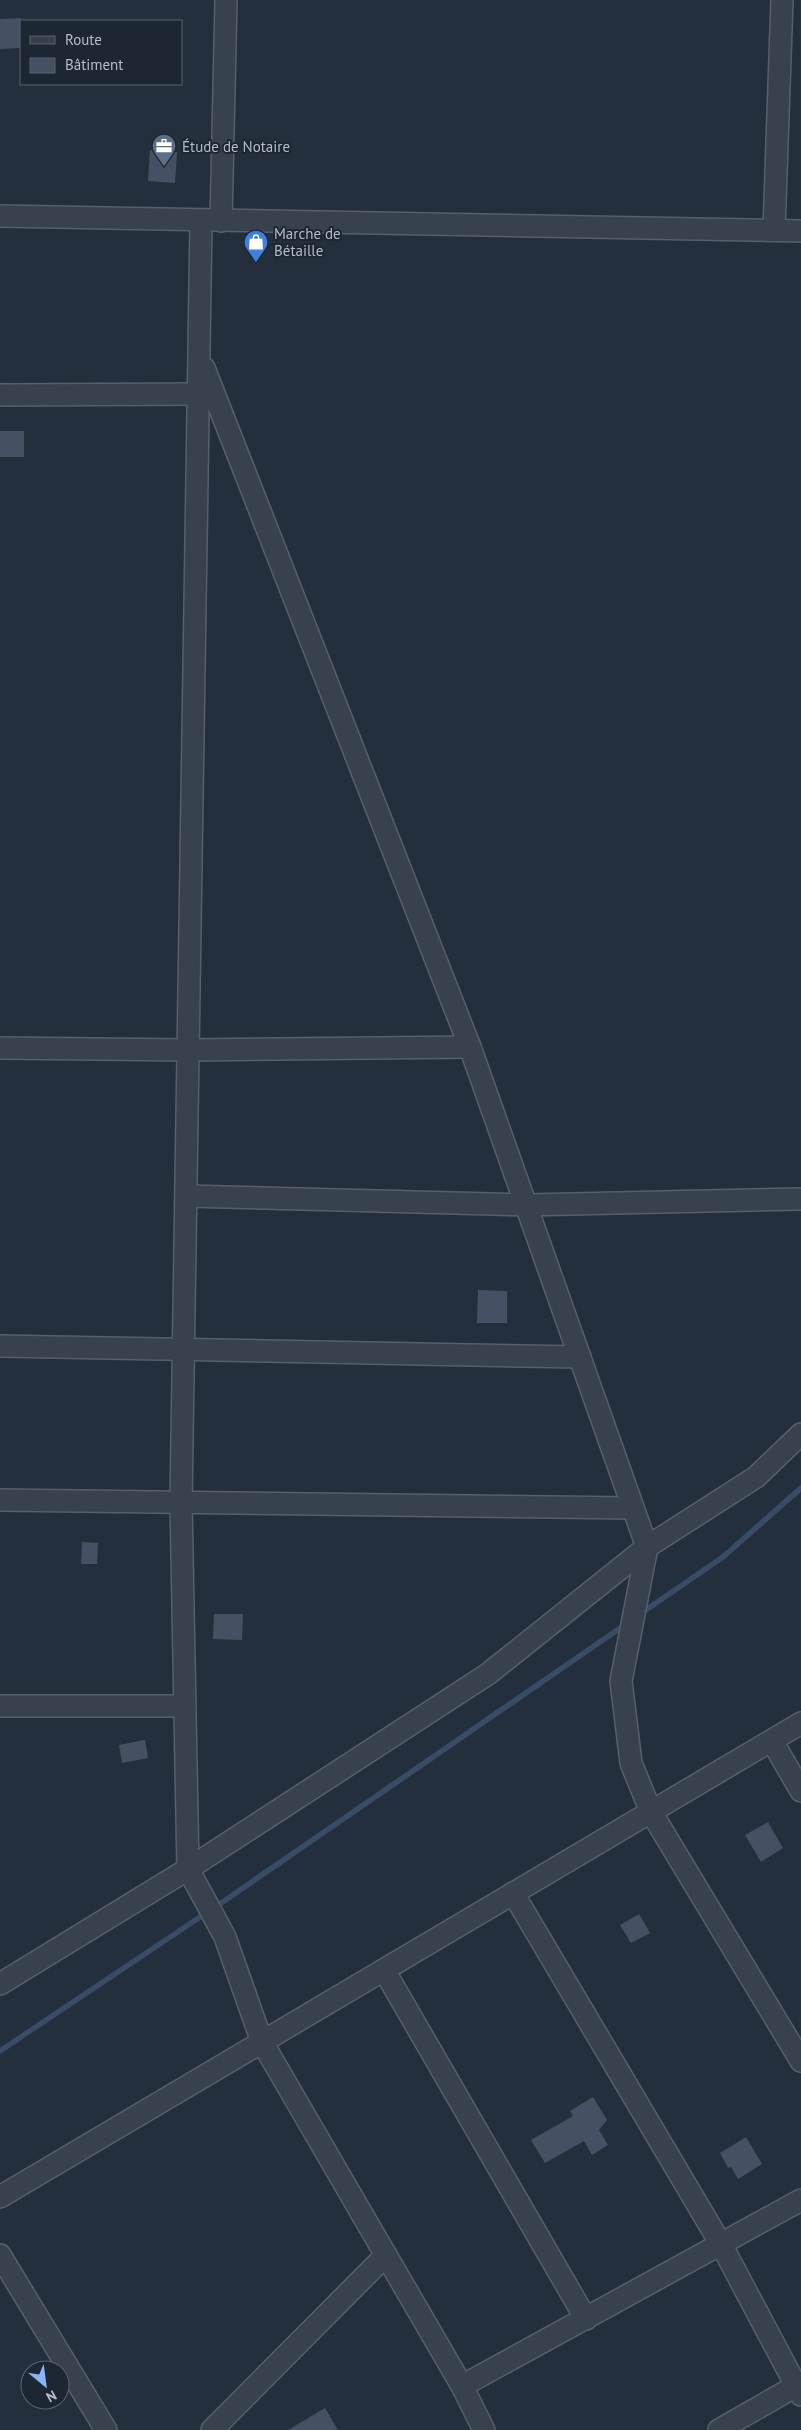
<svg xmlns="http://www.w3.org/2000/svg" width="801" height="2430" font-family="'PT Sans',sans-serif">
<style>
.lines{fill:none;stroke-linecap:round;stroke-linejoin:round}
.stream{stroke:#394c67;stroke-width:5.5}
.building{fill:#455162}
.street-casing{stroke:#565f6c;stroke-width:24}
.street{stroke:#38414e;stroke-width:21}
.labels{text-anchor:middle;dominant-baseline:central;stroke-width:4;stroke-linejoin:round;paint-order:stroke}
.poi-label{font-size:15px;fill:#b4bcc9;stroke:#1d2633;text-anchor:start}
</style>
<rect width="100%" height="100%" fill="#242f3e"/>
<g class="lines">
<g class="stream">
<polyline points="640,1614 723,1557 801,1488"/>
<polyline points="214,1908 626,1624"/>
<polyline points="0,2051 206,1913"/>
</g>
</g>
<g class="building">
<polygon points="21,18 21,48 0,49 0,19"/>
<polygon points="150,150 177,152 175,183 148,181"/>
<rect x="0" y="431" width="24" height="26"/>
<polygon points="478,1290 507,1291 507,1323 477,1323"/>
<polygon points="82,1542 98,1543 97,1564 81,1564"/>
<polygon points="214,1614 243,1614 242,1640 213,1639"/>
<polygon points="145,1740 148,1758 122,1763 119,1745"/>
<polygon points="768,1822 783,1848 761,1862 745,1835"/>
<polygon points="639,1914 650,1933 631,1943 620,1925"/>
<polygon points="593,2097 607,2120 599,2130 608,2145 592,2155 584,2141 545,2163 531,2140 573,2116 570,2111"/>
<polygon points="746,2137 762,2164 738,2179 731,2167 728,2168 720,2153"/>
<polygon points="325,2408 338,2430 288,2430"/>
</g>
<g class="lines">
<defs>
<g id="street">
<polyline points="0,216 801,231"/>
<polyline points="201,221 181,1502 188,1869 225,1937 262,2042 462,2386 484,2430"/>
<polyline points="221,221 226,0"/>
<polyline points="774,230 782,0"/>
<polyline points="204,368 470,1047 647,1547 621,1681 631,1763 651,1812 801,2061"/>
<polyline points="0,395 200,394"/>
<polyline points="0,1048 189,1050 470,1047"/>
<polyline points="186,1196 526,1205 801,1199"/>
<polyline points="0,1346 580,1357"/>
<polyline points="0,1500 633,1508"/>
<polyline points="0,1706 185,1706"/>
<polyline points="772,1741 801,1791"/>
<polyline points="513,1893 722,2246 801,2395"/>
<polyline points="384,1970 586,2319"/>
<polyline points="0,1984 188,1869 488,1674 647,1547 756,1477 801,1434"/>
<polyline points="0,2197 801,1723"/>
<polyline points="0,2255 106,2430"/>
<polyline points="462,2386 801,2200"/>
<polyline points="212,2430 386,2255"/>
<polyline points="719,2430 796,2386"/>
</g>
</defs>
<use href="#street" class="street-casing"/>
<use href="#street" class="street"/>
</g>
<defs>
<symbol id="office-pin" viewBox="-11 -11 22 30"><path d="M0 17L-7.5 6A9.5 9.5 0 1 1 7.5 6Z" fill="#5c6f8a" stroke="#1d2633"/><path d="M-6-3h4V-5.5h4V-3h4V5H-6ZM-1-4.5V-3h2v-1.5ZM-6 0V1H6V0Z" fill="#fff"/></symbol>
<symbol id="shop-pin" viewBox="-11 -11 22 30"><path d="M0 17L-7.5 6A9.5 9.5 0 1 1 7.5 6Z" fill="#3f7fe0" stroke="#1d2633"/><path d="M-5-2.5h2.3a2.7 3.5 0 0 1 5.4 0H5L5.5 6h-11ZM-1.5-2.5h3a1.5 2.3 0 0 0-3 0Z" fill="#fff"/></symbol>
</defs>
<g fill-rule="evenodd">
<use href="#office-pin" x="150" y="132" width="28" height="38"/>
<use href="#shop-pin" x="242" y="228" width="28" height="38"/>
</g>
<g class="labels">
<g class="poi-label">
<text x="182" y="146">Étude de Notaire</text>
<text x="274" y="233">Marche de<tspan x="274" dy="17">Bétaille</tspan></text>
</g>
</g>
<rect x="20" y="20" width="162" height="65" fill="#1d2633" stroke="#59626f"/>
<rect x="30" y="36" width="25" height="8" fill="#38414e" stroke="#59626f"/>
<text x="65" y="45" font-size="15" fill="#b4bcc9">Route</text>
<rect x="30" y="58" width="25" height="15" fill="#455162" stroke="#59626f"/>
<text x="65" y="70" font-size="15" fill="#b4bcc9">Bâtiment</text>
<g transform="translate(45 2385) rotate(151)"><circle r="24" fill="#1d2633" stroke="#59626f"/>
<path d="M0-4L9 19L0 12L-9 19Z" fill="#8ab4f8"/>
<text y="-8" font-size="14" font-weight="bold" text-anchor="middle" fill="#b4bcc9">N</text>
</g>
</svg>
